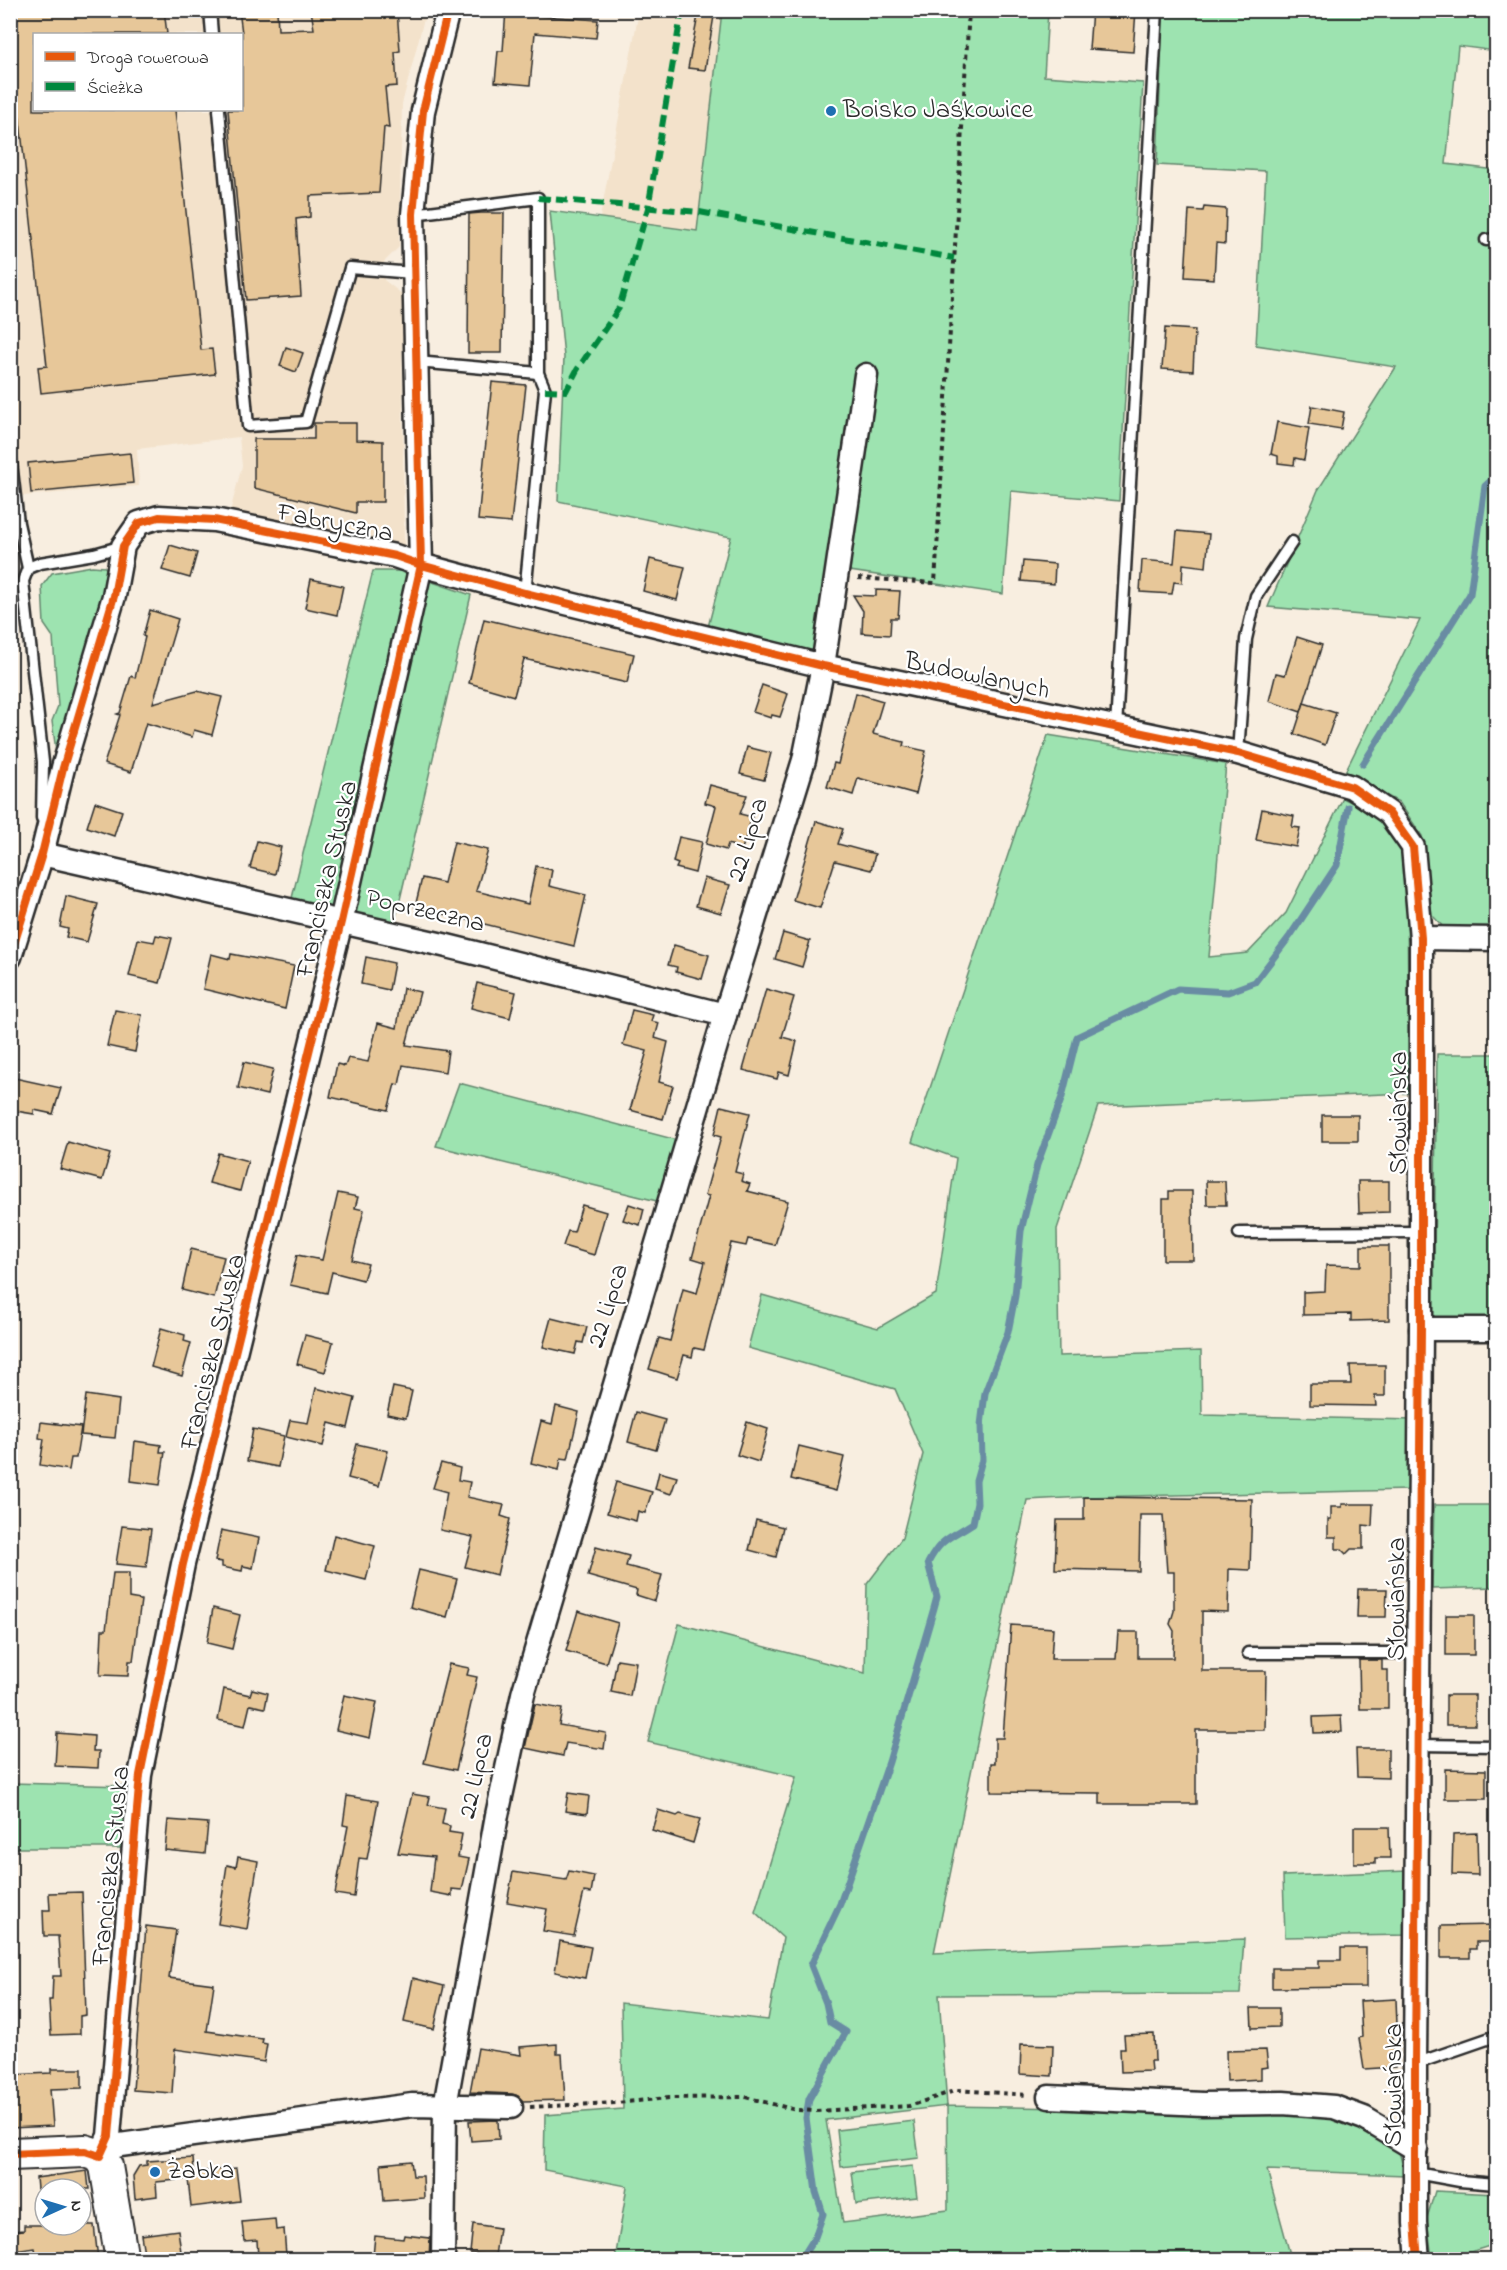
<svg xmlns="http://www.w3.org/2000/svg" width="1507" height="2270" font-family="'Indie Flower',sans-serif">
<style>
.built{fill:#f3e2cb;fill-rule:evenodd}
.green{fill:#9de3b0;stroke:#64876e;stroke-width:1.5;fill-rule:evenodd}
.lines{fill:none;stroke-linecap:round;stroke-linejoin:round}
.stream{stroke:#698ca3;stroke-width:7}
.building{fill:#e7c799;stroke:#2b2b2b;stroke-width:1.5}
.lane-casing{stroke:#2b2b2b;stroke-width:15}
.street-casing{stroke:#2b2b2b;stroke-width:27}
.secondary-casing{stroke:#2b2b2b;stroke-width:36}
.path{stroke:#2b2b2b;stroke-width:4;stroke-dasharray:4.5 4.5;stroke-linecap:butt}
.lane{stroke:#fff;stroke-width:10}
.street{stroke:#fff;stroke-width:22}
.secondary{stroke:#fff;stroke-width:32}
.quiet{stroke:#00873e;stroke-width:6;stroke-dasharray:12 6;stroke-linecap:butt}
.cycleway-casing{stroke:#fff;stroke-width:11}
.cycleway{stroke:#e8590c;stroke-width:8}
.poi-dot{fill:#1f6fb2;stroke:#fff;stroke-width:2}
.labels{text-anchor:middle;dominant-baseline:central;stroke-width:4.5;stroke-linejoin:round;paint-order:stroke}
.poi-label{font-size:26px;fill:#2b2b2b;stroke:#fff;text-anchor:start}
.street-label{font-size:26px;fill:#2b2b2b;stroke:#fff}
</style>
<rect width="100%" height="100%" fill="#f8eee0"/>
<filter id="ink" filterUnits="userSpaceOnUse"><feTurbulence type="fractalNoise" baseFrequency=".0167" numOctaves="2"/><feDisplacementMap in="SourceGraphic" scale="12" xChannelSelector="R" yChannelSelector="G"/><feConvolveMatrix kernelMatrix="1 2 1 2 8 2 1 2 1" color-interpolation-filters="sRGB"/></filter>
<g filter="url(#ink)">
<g class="built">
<path d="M 11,11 L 426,11 L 402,104 L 399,247 L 384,262 L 384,280 L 402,294 L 404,560 L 227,523 L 242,466 L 239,437 L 137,449 L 139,486 L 11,497 ZM 34,34 L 242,34 L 242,110 L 34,110 Z"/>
<polygon points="639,11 722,11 697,231 600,218"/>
</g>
<g class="green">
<polygon points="722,11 1048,11 1044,76 1143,83 1119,501 1011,491 1003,594 850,571 858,483 817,658 707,631 731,537 558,501 564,357 550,211 697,231"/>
<polygon points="1163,11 1496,11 1496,51 1458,46 1446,164 1496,170 1496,932 1447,931 1432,915 1422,836 1399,802 1344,774 1420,620 1268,607 1318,490 1396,367 1256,345 1266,171 1157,165"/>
<polygon points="92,566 105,567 109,573 58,766 52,721 58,706 53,637 44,624 42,586 52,573"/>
<polygon points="373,571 400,571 471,595 394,925 291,902"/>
<path d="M 1048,735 L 1226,764 L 1209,957 L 1248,953 L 1286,913 L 1343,798 L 1375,814 L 1401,848 L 1407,902 L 1409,1093 L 1098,1106 L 1057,1229 L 1059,1356 L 1201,1351 L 1202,1415 L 1414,1420 L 1409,1490 L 1084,1497 L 1027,1500 L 934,1953 L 1244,1939 L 1240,1994 L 939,1995 L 947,2106 L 1250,2111 L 1328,2115 L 1398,2147 L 1405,2175 L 1267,2170 L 1291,2258 L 1287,2259 L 615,2260 L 627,2186 L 544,2170 L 545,2115 L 623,2109 L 621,2003 L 768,2020 L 783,1938 L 755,1912 L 796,1777 L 648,1742 L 679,1624 L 865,1673 L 867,1584 L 902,1538 L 923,1454 L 895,1389 L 748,1348 L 762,1295 L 878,1328 L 936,1294 L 956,1158 L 912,1142 ZM 947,2106 L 948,2210 L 843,2223 L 826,2120 Z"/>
<polygon points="11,860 13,860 14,902 11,913"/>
<polygon points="1437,1054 1496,1054 1496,1321 1433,1321"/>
<polygon points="459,1083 677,1140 661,1202 436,1146"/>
<polygon points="1434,1505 1496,1505 1496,1587 1432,1589"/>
<polygon points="11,1783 127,1786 125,1848 11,1848"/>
<polygon points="1407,1871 1409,1935 1285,1937 1283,1876"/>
<polygon points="914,2121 919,2158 841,2167 837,2130"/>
<polygon points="913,2166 917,2197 856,2204 852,2172"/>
<polygon points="1435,2191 1496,2194 1496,2244 1448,2259 1432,2259 1427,2218"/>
</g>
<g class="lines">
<g class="stream">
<polyline points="1363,764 1470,594 1485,486 1496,476"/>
<path d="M 808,2260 L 805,2253 L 815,2237 L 823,2214 L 816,2192 L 806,2118 L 809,2099 L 846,2032 L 830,2022 L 826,2003 L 811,1965 L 840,1904 L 889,1762 L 934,1608 L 937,1597 L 928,1563 C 941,1538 950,1538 973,1523 L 977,1503 L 976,1481 L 982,1460 L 981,1425 L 985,1393 L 1008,1332 L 1015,1296 L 1021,1231 L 1037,1165 L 1062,1097 L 1077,1037 L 1178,989 L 1228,992 L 1255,982 L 1290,936 L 1337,865 L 1348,807"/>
</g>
</g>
<g class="building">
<polygon points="10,10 164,10 167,34 34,34 34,110 175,110 201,350 212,349 215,374 41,393 38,367 47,366 10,31"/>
<polygon points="239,10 277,10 278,30 314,29 311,10 397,10 400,51 395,52 397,86 385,87 389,128 384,127 379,193 310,196 310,217 296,219 301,296 246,300 228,110 242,110 242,33"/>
<polygon points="506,10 535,10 534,14 542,14 542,16 598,20 596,38 535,33 530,85 495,82 498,51 503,51"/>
<polygon points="699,10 715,10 705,70 688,68"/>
<polygon points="1092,10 1136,10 1133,52 1089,49"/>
<polygon points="1204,207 1226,209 1225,244 1216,243 1214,279 1185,277 1189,210 1203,211"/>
<polygon points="481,213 504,213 502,353 468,353 469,214"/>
<polygon points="1165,328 1195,330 1193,371 1162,369"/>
<polygon points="286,347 303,353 296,372 280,366"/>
<polygon points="492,382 526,385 511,523 478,520"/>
<polygon points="1312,406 1344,412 1341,429 1309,424"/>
<polygon points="1277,422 1309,428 1304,460 1295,458 1294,465 1278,463 1278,456 1271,454"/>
<polygon points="314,423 356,423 356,440 383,441 383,502 356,502 356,513 254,488 254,439 314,439"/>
<polygon points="130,453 133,483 31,493 28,463"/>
<polygon points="1177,531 1209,534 1206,567 1183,564 1182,583 1174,582 1172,594 1140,592 1142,560 1174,563"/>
<polygon points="170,545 197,553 190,578 162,570"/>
<polygon points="650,559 685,567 677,600 643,591"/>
<polygon points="1023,561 1055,564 1054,584 1021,581"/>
<polygon points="311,579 343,586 337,615 305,608"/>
<polygon points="876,590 900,591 898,618 891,618 890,635 862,633 863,611 853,595 876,596"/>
<polygon points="150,610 178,619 153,703 197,691 222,697 212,735 194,730 192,737 146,723 131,772 104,764 120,715 117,714 120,713 131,676 135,678 145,637 143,636"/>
<polygon points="484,619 634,654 627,683 524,659 514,696 469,683"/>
<polygon points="1297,637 1322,645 1301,712 1269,701 1276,673 1285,675"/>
<polygon points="762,685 788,694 780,717 772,715 771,718 753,712"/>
<polygon points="856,693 883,701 873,734 904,742 903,746 926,751 916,794 858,778 853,795 827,787 834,763 838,764"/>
<polygon points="1304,703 1336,713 1325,745 1294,734"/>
<polygon points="747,747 771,753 764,780 740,774"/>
<polygon points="710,785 747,795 740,814 752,817 742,849 728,844 726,850 706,844 716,806 705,803"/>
<polygon points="95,802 122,811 114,836 87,827"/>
<polygon points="1262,809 1294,816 1292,827 1300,828 1296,847 1256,840"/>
<polygon points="816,821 843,829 838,844 875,854 871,870 835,861 820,908 793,900"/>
<polygon points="679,837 702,842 695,873 676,868 678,864 673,862"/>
<polygon points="257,841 281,847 275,874 250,868"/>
<polygon points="454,842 488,850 476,891 528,904 536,866 552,870 549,886 586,895 574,946 415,907 422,878 444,883"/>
<polygon points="704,878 730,885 721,913 696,906"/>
<polygon points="66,896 98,904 87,942 66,937 68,929 60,927"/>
<polygon points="783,933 810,941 802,967 775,959"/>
<polygon points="156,935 172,938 160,983 129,976 138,939 154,942"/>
<polygon points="674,945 709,955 702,979 676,972 677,967 668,965"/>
<polygon points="211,954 230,959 231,954 294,966 285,1009 203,989"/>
<polygon points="366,957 394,963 389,990 361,984"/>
<polygon points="477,983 516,992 510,1018 471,1008"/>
<polygon points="403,988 420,992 406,1045 448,1051 445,1072 403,1065 399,1085 395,1084 388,1110 330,1097 337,1064 345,1066 348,1058 368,1062 378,1023 397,1028"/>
<polygon points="766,989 794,997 782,1037 797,1041 789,1075 779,1072 777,1079 743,1070"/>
<polygon points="115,1010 142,1015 135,1052 107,1046"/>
<polygon points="632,1010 653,1015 651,1021 659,1023 655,1038 668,1042 659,1082 673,1086 663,1119 630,1110 647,1051 623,1045"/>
<polygon points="244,1062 273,1069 267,1095 238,1088"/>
<polygon points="10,1077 61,1088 53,1114 34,1110 34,1114 10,1110"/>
<polygon points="721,1106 750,1113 735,1172 743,1174 741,1181 750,1184 747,1191 788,1201 775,1245 748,1239 746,1246 731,1243 704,1350 694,1348 692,1357 684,1355 677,1378 649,1369 659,1338 670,1341 683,1289 697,1293 705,1262 692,1258 709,1196 705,1195 721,1137 714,1135"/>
<rect x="1322" y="1115" width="36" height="26"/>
<polygon points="68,1142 110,1154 102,1180 60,1169"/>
<polygon points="218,1153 248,1161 240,1191 209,1183"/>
<polygon points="1206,1181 1225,1181 1226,1205 1207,1205"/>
<polygon points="1358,1181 1389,1181 1389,1212 1359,1213"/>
<polygon points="1169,1191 1192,1191 1193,1260 1163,1260 1163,1199 1169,1199"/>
<polygon points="338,1193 358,1197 355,1208 364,1210 352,1260 368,1264 363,1280 332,1272 327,1293 290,1285 297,1255 322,1260"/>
<polygon points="629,1204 644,1209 640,1225 623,1220"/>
<polygon points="582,1205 606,1212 594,1255 563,1246 568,1231 574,1232"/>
<polygon points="1361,1246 1389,1246 1389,1320 1351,1321 1351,1314 1303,1315 1303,1292 1325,1291 1326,1265 1361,1266"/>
<polygon points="191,1249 224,1257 214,1298 182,1290"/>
<polygon points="551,1318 587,1327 583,1343 578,1342 575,1354 543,1347"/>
<polygon points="161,1328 185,1335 184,1341 191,1343 182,1376 151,1367"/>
<polygon points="305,1335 333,1342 325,1372 297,1364"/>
<polygon points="1350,1365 1385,1365 1385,1396 1375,1396 1376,1406 1310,1405 1310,1384 1351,1384"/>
<polygon points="393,1387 412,1391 406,1418 387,1414"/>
<polygon points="316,1388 355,1398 348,1428 329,1423 323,1446 286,1437 290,1420 308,1423"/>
<polygon points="86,1395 119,1400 115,1438 81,1435"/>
<polygon points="556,1406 579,1412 568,1459 561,1458 559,1470 531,1463 541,1421 552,1424"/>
<polygon points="636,1412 665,1420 656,1450 628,1442"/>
<polygon points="41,1422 81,1427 76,1458 71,1458 69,1470 40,1465 44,1439 39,1438"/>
<polygon points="747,1422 768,1429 759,1462 737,1455"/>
<polygon points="253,1429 284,1436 278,1467 247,1461"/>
<polygon points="135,1441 161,1445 160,1452 165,1452 160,1485 131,1481"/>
<polygon points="357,1444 388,1451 379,1486 348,1478"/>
<polygon points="799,1446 844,1457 836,1491 791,1479"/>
<polygon points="441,1463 460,1468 458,1480 470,1482 467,1497 504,1505 501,1516 510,1519 497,1575 465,1567 473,1537 440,1530 447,1492 433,1488"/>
<polygon points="659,1472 677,1477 671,1494 655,1489"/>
<polygon points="616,1482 652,1492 645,1513 638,1511 636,1521 607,1513"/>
<polygon points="1084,1497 1252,1499 1250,1570 1229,1569 1228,1612 1202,1611 1202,1671 1266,1671 1265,1730 1196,1730 1196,1804 1100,1804 1100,1793 991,1792 991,1763 995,1763 995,1738 1003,1738 1011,1625 1053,1628 1051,1659 1116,1659 1118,1632 1138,1632 1138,1658 1173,1658 1174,1631 1170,1624 1174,1611 1174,1572 1167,1572 1163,1515 1140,1515 1139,1571 1055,1569 1057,1520 1084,1520"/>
<polygon points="1342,1504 1373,1504 1372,1526 1363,1525 1363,1549 1351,1549 1346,1554 1341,1549 1336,1549 1336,1537 1328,1537 1328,1519 1331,1519 1331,1507 1342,1507"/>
<polygon points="756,1520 783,1527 776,1557 749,1550"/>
<polygon points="122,1526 151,1529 146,1567 116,1564"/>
<polygon points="221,1530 259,1538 253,1568 243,1566 242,1571 222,1567 222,1562 215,1561"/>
<polygon points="334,1535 375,1546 366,1580 326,1570"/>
<polygon points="596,1547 629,1556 626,1566 662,1575 655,1601 636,1595 637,1590 588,1576"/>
<polygon points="419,1570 457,1579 447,1617 410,1607"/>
<polygon points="113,1573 129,1573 129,1598 141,1600 133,1661 129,1661 128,1676 100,1675 102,1630 106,1630"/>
<polygon points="1358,1589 1387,1589 1386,1617 1357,1617"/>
<polygon points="213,1608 240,1615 232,1649 207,1643"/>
<polygon points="578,1611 618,1623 606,1663 566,1651"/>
<rect x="1446" y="1615" width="28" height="40"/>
<polygon points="617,1659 636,1662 630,1696 611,1692"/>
<polygon points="1359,1660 1382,1660 1382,1670 1388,1670 1388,1709 1360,1709"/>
<polygon points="449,1664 469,1668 467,1675 477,1677 456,1770 424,1763"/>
<polygon points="224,1689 250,1695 252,1689 268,1693 265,1708 250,1705 245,1726 218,1720"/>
<polygon points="344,1695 377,1702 370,1738 336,1730"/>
<rect x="1446" y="1695" width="29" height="30"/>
<polygon points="535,1704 562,1709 559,1725 606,1733 604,1749 566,1743 563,1756 525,1748"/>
<polygon points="1341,1716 1342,1732 1314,1733 1313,1717"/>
<polygon points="57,1733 94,1736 93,1751 99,1751 98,1768 55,1766"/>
<polygon points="1356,1749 1388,1749 1388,1778 1357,1777"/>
<polygon points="1445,1769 1486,1770 1486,1799 1445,1799"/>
<polygon points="568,1793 589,1796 587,1814 565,1811"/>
<polygon points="412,1794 430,1797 428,1805 445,1808 442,1824 450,1826 449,1832 462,1834 458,1857 469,1859 462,1890 452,1889 452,1896 430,1892 434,1857 398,1853"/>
<polygon points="347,1796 378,1801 367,1859 359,1858 354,1897 335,1894 348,1826 343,1825"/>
<polygon points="658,1810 677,1816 680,1814 700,1819 693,1843 652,1830"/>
<polygon points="168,1820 208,1823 205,1854 165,1850"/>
<polygon points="1354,1827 1389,1827 1390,1858 1375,1858 1375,1863 1354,1863"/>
<polygon points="1477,1833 1478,1875 1452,1874 1453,1834"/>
<polygon points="238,1857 258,1861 247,1929 218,1924 227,1865 236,1867"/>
<polygon points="569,1871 594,1876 591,1893 584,1892 574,1936 543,1931 547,1909 507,1902 513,1872 566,1880"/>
<polygon points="82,1892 86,2015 80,2016 80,2034 51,2035 49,2000 52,2000 53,1976 61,1976 58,1936 44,1936 43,1910 50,1910 49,1893"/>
<polygon points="1497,1925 1497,1942 1476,1942 1476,1949 1470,1949 1470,1958 1441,1958 1441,1926"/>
<polygon points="146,1926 176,1930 169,1978 214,1984 207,2031 263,2039 262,2043 267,2044 264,2062 175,2049 172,2093 133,2090"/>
<polygon points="560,1941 591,1947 585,1978 555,1972"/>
<polygon points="1341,1948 1366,1948 1366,1987 1272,1988 1272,1968 1319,1968 1319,1960 1341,1960"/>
<polygon points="413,1978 444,1986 434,2029 404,2022"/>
<polygon points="1396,1999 1397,2025 1392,2025 1395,2067 1364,2069 1359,2038 1362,2037 1360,2001"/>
<polygon points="1251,2008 1279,2008 1279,2027 1252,2028"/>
<polygon points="1154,2034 1155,2061 1150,2061 1151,2071 1121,2072 1120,2048 1125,2048 1124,2035"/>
<polygon points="557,2044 557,2054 562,2054 565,2100 523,2101 518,2096 512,2094 470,2092 478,2048 521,2055 520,2047"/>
<polygon points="1021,2044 1053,2045 1052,2076 1020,2074"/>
<polygon points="1266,2050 1268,2067 1261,2068 1261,2079 1227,2081 1226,2051"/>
<polygon points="51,2069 82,2069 82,2088 50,2089 53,2126 10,2128 10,2075 51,2073"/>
<polygon points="498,2120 499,2139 471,2141 469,2121"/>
<polygon points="193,2158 194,2172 236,2168 240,2201 191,2207 188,2179 156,2182 157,2196 135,2199 133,2176 139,2166 147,2165 147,2161"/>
<polygon points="411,2161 413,2176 423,2176 424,2198 384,2201 381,2164"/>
<polygon points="87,2171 89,2189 37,2189 36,2178"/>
<polygon points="275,2219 276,2230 284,2229 286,2255 258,2258 257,2240 244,2241 242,2222"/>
<polygon points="473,2224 499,2228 495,2256 470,2253"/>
<polygon points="24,2225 94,2225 98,2259 37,2259 35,2248 14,2251 11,2231 24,2230"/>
<polygon points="178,2230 182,2259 145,2259 141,2235"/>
<polygon points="404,2235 430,2238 429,2259 373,2256 375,2236 403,2239"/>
</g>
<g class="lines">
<defs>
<g id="lane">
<polyline points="210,10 212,34"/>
<polyline points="219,110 248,426 306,422 350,268 413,273"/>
<polyline points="413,214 538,198 538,373 545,390 525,593"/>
<polyline points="1486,240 1496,239"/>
<polyline points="417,362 538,373"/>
<polyline points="10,453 18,523 28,568"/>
<polyline points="1116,728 1157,10"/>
<polyline points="1238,753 1246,639 1256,596 1292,542"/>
<polyline points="42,818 43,762 23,581 28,568 40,563 94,554 123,546"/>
<polyline points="1239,1233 1421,1232"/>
<polyline points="1248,1653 1418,1653"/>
<polyline points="1418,1745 1496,1746"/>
<polyline points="1415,2064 1496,2036"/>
<polyline points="1416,2173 1460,2181 1496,2184"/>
</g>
<g id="street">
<polyline points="42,854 443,945 725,1015"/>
<polyline points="1421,938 1496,939"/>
<polyline points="10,957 42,854 63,768 114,596 123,546 139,523 159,517 214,520 395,556 421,565 525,593 823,666 1238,753 1352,787 1389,813 1413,847 1421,938 1421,1329 1415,2064 1415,2223 1418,2260"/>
<polyline points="1421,1329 1496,1329"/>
<polyline points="1049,2097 1203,2104 1283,2103 1334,2107 1364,2118 1416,2149"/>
<polyline points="100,2156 109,2136 140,1775 183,1564 341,922 421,565 413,214 423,111 448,10"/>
<polyline points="100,2156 111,2148 120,2145 412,2105 511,2107"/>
<polyline points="443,2260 445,2106 497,1815 523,1694 725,1015 804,760 823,666 866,375"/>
</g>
<polyline id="secondary" points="10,2154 85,2151 100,2156 106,2166 122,2260"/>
</defs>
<use href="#lane" class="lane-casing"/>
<use href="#street" class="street-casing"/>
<use href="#secondary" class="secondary-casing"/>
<g class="path">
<polyline points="858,578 935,583 969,10"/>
<polyline points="530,2107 616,2103 669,2098 745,2097 796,2110 814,2111 909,2106 957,2090 1028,2095"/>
</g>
<use href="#lane" class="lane"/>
<use href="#street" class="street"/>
<use href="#secondary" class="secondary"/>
<g class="quiet">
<polyline points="538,198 699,212 954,258"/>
<polyline points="545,390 566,391 577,370 619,308 648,208 682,10"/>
</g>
<defs>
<g id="cycleway">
<polyline points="10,957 42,854 63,768 114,596 123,546 139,523 159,517 214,520 395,556 421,565 525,593 823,666 1238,753 1352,787 1389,813 1413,847 1421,938 1421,1329 1415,2064 1415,2223 1418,2260"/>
<polyline points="10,2154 85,2151 100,2156 109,2136 140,1775 183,1564 341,922 421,565 413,214 423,111 448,10"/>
</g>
</defs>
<use href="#cycleway" class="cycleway-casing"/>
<use href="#cycleway" class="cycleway"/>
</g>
</g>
<g class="poi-dot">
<circle cx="831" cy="111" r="6"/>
<circle cx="155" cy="2172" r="6"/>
</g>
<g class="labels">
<g class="poi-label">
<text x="843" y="111">Boisko Jaśkowice</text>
<text x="167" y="2172">Żabka</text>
</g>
<g class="street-label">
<text transform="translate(335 524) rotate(11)">Fabryczna</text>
<text transform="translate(977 677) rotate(12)">Budowlanych</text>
<text transform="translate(749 840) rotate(-73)">22 Lipca</text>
<text transform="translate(328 879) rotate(-77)">Franciszka Stuska</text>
<text transform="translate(425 912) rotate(13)">Poprzeczna</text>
<text transform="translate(1400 1113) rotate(-90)">Słowiańska</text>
<text transform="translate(609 1306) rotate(-73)">22 Lipca</text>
<text transform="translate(214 1352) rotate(-76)">Franciszka Stuska</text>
<text transform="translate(1398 1599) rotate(-90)">Słowiańska</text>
<text transform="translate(477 1776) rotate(-78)">22 Lipca</text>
<text transform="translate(112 1866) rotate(-84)">Franciszka Stuska</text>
<text transform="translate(1395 2085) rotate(-90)">Słowiańska</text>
</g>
</g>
<rect width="1507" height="2270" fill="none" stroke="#fff" stroke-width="36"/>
<rect x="18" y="18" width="1471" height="2234" fill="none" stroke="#2b2b2b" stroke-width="2" filter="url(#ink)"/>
<rect x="33" y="33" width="210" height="78" fill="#ffffff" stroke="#aaaaaa" stroke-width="1.5"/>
<rect x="45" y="52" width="30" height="9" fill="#e8590c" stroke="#aaaaaa" stroke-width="1.5"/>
<text x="87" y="63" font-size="18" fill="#2b2b2b">Droga rowerowa</text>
<rect x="45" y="82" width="30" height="9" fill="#00873e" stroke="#aaaaaa" stroke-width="1.5"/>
<text x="87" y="93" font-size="18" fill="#2b2b2b">Ścieżka</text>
<g transform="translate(63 2207) rotate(86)"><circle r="28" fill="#ffffff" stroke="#aaaaaa" stroke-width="1.5"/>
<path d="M0-4.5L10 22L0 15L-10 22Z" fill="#1f6fb2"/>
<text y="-9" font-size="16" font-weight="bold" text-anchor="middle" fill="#2b2b2b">N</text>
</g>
</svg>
